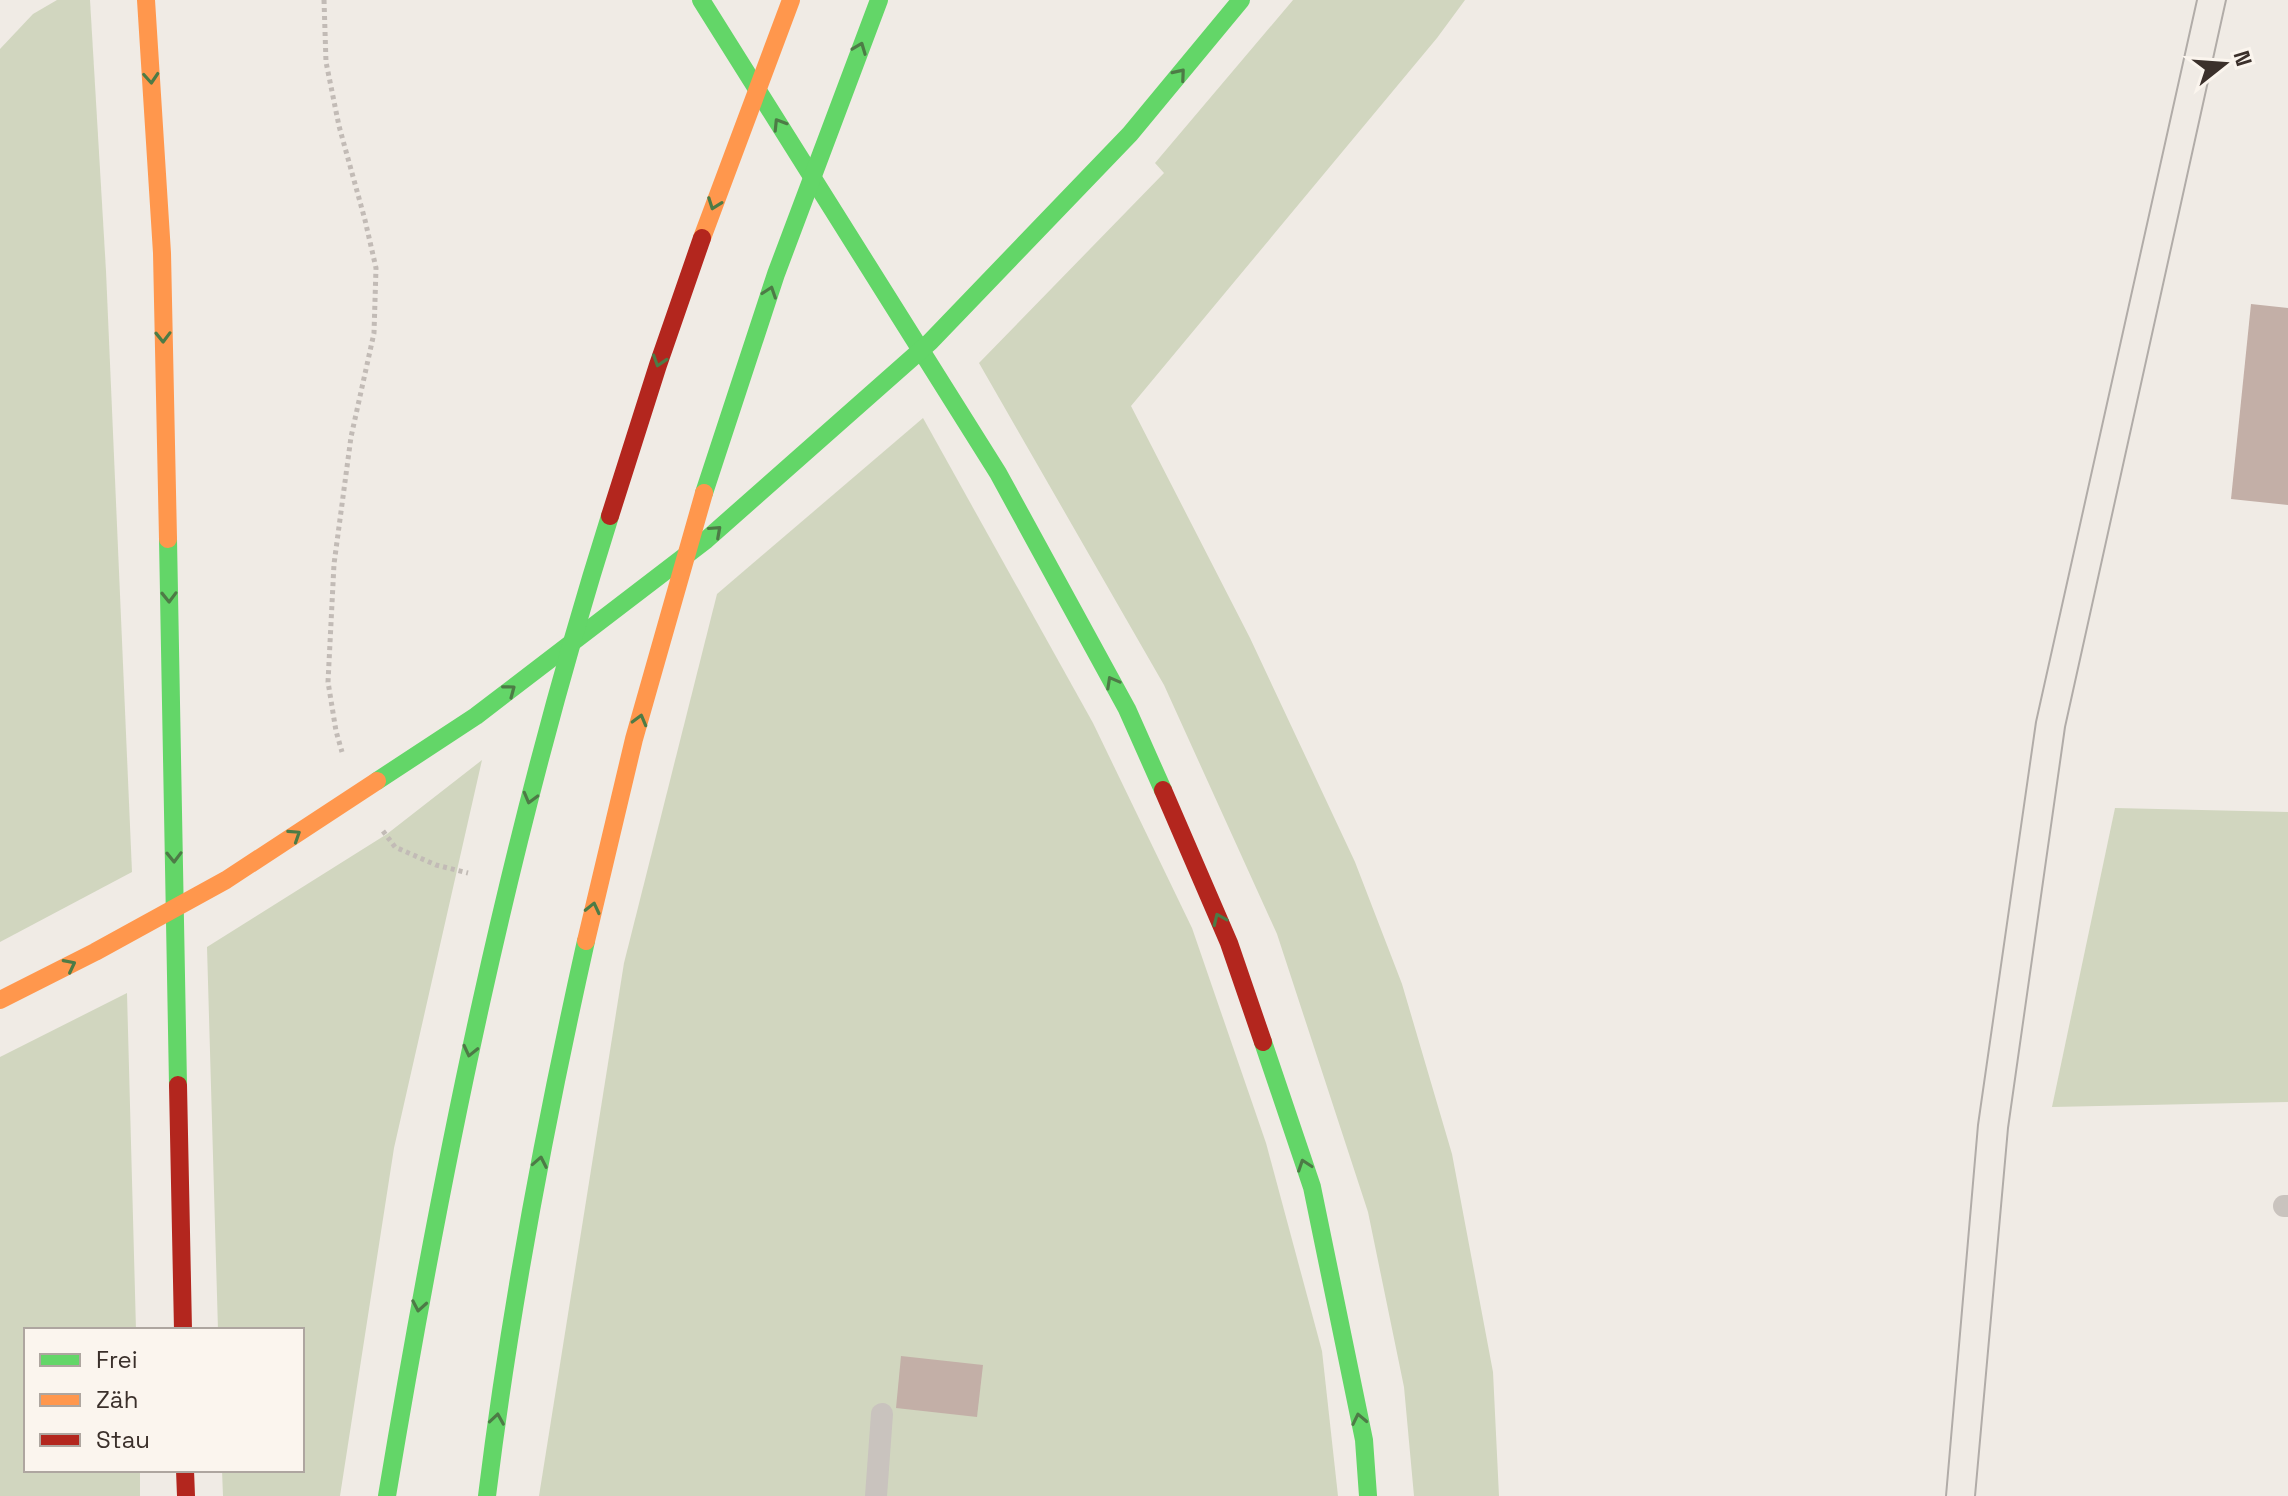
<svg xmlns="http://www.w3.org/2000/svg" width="2288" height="1496" font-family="'Space Grotesk',sans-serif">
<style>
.green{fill:#d1d6bf}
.building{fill:#c3afa7}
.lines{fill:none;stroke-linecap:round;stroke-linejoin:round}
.path{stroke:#c2bbb6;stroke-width:5;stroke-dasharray:4 4;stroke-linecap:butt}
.lane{stroke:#c9c3be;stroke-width:22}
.fast{stroke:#63d668;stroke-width:18}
.slow{stroke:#ff974d;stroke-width:18}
.jam{stroke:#b3261e;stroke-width:18}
.tram{stroke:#b1aca8;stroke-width:2}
.oneway{stroke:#4d7b46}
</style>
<rect width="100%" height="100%" fill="#f0ebe5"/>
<g class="green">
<polygon points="57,0 90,0 106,271 132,872 0,942 0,49 33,14"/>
<polygon points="1293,0 1465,0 1437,38 1131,406 1250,638 1355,862 1402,984 1452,1154 1493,1372 1499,1496 1414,1496 1404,1387 1368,1212 1277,934 1164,685 979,363 1164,173 1155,163"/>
<polygon points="923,418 1093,723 1192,928 1266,1143 1322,1351 1338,1496 539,1496 624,963 717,594"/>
<polygon points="482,760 394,1148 340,1496 223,1496 222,1470 302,1470 302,1330 218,1330 207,947 387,834"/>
<polygon points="2115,808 2288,812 2288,1102 2052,1107"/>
<polygon points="127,993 136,1330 26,1330 26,1470 140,1470 140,1496 0,1496 0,1057"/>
</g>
<g class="building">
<polygon points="2251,304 2288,308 2288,505 2231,499"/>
<polygon points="901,1356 983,1365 977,1417 896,1408"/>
</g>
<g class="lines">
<g class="path">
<polyline points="324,0 326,62 339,126 365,220 376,268 374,333 351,437 334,564 328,682 336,731 342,752"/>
<polyline points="383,831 395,847 436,865 468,873"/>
</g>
<g class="lane">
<polyline points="2284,1206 2288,1206"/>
<polyline points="876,1496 882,1414"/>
</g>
<g class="fast">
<polyline points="701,0 998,473 1127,709 1163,790"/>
<polyline points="704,493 776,274 879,0"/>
<polyline points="168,539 178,1085"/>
<polyline points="377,781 476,716 706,540 930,342 1130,134 1241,0"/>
<polyline points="1263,1042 1312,1187 1364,1440 1368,1496"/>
<path d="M 387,1496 C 442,1165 509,836 610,516"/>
<path d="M 487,1496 C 510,1309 545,1124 586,941"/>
</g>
<g class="slow">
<polyline points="146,0 162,253 168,539"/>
<polyline points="702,238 791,0"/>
<polyline points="586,941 634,739 704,493"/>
<polyline points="0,1000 95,952 226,880 377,781"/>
</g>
<g class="jam">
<polyline points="610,516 658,365 702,238"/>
<polyline points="1163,790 1229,943 1263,1042"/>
<polyline points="178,1085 183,1330"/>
<polyline points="185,1470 186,1496"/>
</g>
<g class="tram">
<polyline points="1946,1496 1978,1125 2036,722 2197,0"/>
<polyline points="1975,1496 2008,1128 2065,727 2226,0"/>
</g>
</g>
<defs><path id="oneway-chevron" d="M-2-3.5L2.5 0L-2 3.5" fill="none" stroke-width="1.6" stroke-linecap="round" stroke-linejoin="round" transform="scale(2)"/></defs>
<g class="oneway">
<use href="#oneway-chevron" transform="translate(860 48) rotate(-69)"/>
<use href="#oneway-chevron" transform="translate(1180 74) rotate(-50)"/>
<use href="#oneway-chevron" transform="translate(151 78) rotate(86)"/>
<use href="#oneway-chevron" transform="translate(779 124) rotate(-122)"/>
<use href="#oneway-chevron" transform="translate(714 204) rotate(110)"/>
<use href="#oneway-chevron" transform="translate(770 292) rotate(-71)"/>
<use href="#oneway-chevron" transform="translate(163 337) rotate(89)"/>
<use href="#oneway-chevron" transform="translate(659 361) rotate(108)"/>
<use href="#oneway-chevron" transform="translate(716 531) rotate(-42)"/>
<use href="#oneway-chevron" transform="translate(169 597) rotate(89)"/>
<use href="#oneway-chevron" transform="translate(1112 682) rotate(-119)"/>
<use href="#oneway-chevron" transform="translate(510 690) rotate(-37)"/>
<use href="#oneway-chevron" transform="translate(640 720) rotate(-75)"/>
<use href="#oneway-chevron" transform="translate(530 798) rotate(105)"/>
<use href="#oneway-chevron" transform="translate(295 835) rotate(-33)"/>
<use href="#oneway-chevron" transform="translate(174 857) rotate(89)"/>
<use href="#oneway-chevron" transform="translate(593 908) rotate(-77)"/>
<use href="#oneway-chevron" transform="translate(1219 919) rotate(-114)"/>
<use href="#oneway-chevron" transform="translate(70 965) rotate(-27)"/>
<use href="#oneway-chevron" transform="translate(470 1051) rotate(103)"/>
<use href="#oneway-chevron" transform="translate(540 1162) rotate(-79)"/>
<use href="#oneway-chevron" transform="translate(1304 1165) rotate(-109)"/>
<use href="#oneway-chevron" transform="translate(419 1306) rotate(100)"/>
<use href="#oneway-chevron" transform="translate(497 1419) rotate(-81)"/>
<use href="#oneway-chevron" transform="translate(1359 1419) rotate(-102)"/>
</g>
<rect x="24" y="1328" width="280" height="144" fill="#fbf5ee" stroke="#aea6a0" stroke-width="2"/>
<rect x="40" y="1354" width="40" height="12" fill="#63d668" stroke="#aea6a0" stroke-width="2"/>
<text x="96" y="1368" font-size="24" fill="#3b302b">Frei</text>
<rect x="40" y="1394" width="40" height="12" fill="#ff974d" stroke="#aea6a0" stroke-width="2"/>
<text x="96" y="1408" font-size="24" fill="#3b302b">Zäh</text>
<rect x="40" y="1434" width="40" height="12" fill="#b3261e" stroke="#aea6a0" stroke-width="2"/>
<text x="96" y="1448" font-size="24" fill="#3b302b">Stau</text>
<g transform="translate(2224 64) rotate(73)" stroke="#fbf5ee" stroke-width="6" paint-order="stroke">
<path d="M0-6L14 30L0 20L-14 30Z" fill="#3b302b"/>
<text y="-12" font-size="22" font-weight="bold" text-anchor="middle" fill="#3b302b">N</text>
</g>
</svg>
